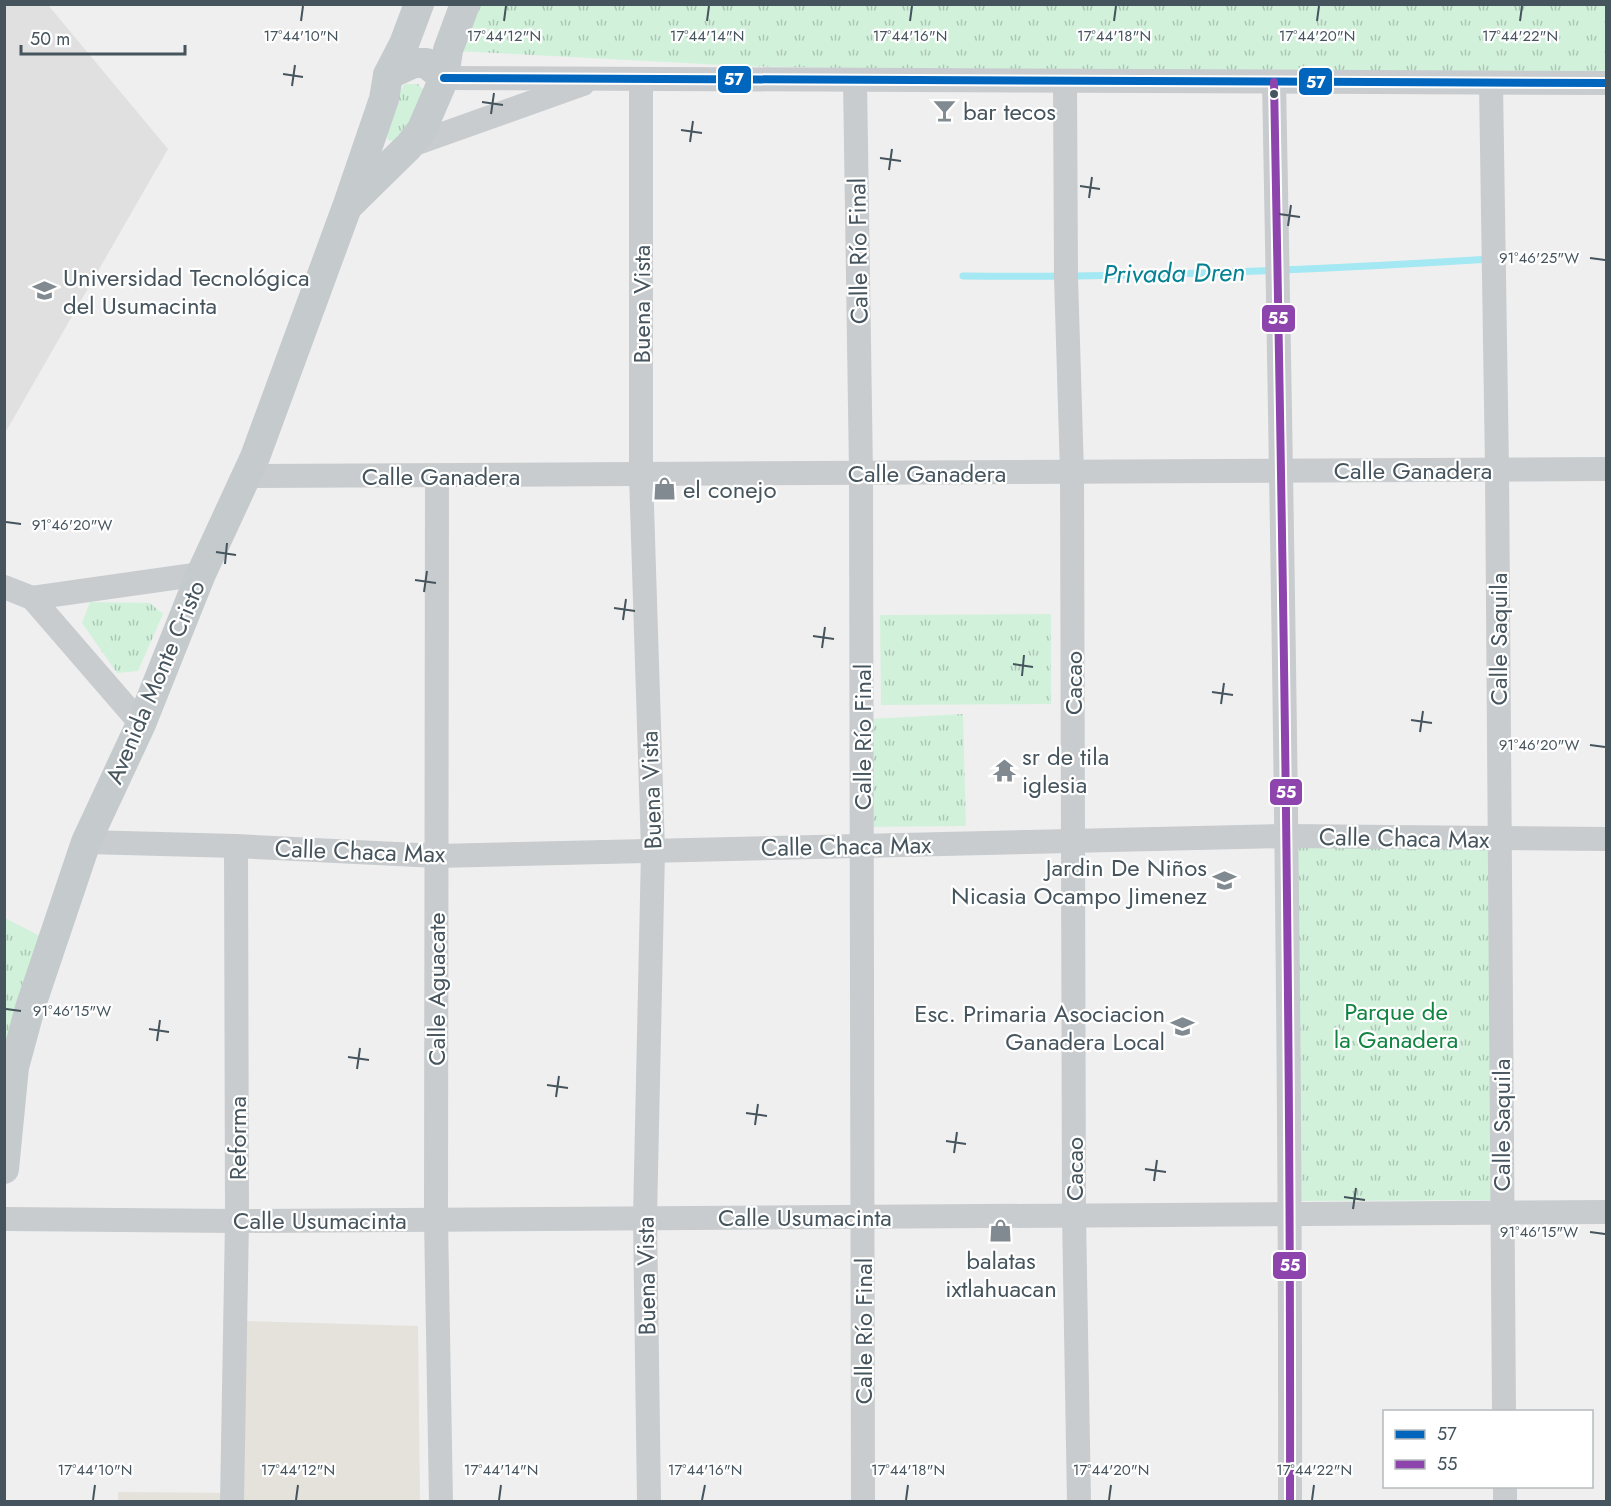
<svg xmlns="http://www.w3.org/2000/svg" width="1611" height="1506" font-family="Jost,sans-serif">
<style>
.commercial{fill:#e5e2dc}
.education{fill:#e1e0e1}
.grass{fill:url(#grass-tufts)}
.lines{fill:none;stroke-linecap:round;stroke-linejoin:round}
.stream{stroke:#a3e8f2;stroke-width:7}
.minor{stroke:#c8ccce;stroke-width:24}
.major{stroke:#c5cacd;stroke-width:30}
.bus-1-casing{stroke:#fff;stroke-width:12}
.bus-2-casing{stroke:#fff;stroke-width:12}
.bus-1{stroke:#0065bd;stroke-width:8}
.bus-2{stroke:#8e44ad;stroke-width:8}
.ticks{fill:none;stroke:#45545d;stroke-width:2}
.bus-dot{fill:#45545d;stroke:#fff;stroke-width:2}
.labels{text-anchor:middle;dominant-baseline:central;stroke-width:4.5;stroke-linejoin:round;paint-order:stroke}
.poi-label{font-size:24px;fill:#45545d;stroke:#fff;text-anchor:start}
.street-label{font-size:24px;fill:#45545d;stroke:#fff}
.park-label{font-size:24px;fill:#108440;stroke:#fff}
.water-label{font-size:26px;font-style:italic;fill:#048293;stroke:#fff}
.ticks-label{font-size:15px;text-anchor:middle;fill:#45545d;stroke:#fff;stroke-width:4.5;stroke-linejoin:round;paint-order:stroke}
.line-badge{stroke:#fff;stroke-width:2}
.badge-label{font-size:16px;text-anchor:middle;font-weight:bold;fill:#fff}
</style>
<defs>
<pattern id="grass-tufts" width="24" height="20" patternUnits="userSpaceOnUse" patternTransform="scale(1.5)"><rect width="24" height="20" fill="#d2f1db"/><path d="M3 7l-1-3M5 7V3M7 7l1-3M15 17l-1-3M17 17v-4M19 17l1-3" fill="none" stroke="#acc6b5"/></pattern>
</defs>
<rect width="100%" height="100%" fill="#f0efef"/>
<polygon class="commercial" points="246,1321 418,1326 420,1501 118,1502 118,1492 243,1493"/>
<polygon class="education" points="5,4 48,5 168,149 5,433"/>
<g class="grass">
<polygon points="474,4 1606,5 1606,74 1021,71 741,66 456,51"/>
<path d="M 405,84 L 418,84 L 424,90 L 419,116 L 398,142 L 388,140 C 381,112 388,105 405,84 Z"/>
<polygon points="90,602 150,603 163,614 138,671 117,673 82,623"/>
<polygon points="1051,614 1051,704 881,705 880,615"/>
<polygon points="963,714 966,826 872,827 869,719"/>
<polygon points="1297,847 1491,848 1494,1200 1301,1201"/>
<polygon points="5,918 42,937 5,1078"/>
</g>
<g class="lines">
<path class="stream" d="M 963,276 C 1139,278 1315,270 1491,259"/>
<g class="minor">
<polyline points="444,78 1606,83"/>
<polyline points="641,79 641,475 653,851 645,1218 649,1502"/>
<polyline points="855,80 861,473 863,1502"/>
<polyline points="1065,81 1066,277 1072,472 1074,1215 1079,1502"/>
<path d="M 1274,82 C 1283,555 1291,1028 1290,1502"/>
<polyline points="1491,83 1497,469 1504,1412"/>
<polyline points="409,146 583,84"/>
<polyline points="247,476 1606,469"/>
<polyline points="437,476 436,1219 441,1502"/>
<polyline points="4,587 32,598"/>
<polyline points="141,724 32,598 201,574"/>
<polyline points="86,842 236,846 437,856 1286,836 1606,839"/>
<polyline points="4,1219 237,1221 1606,1212"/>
<polyline points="1505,1486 1505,1502"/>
<polyline points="232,1502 237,1221 236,846"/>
</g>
<g class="major">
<polyline points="388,75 414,63 426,63 444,78"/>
<polyline points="351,203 409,146 422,129 444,78 448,50 465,4"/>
<polyline points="4,1169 14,1067 30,1008 86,842 141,724 201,574 255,457 347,207 384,99 388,75 404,44 419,4"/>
</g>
<defs>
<polyline id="bus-1" points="444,78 1606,83"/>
<path id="bus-2" d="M 1274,82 C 1283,555 1291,1028 1290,1502"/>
</defs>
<use href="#bus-1" class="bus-1-casing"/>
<use href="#bus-2" class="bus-2-casing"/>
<use href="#bus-1" class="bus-1"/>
<use href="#bus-2" class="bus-2"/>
</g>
<path class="ticks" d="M 301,21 L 303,6M 504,21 L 506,6M 707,21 L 709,6M 910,21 L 912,6M 1114,21 L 1116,6M 1317,21 L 1319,6M 1520,21 L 1522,6M 283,74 L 303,77M 292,86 L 295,65M 482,102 L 503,105M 491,114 L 494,93M 681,130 L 702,133M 690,142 L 693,121M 880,158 L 901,161M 889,170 L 892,149M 1080,186 L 1100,189M 1089,198 L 1092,177M 1279,214 L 1300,217M 1288,226 L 1291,205M 1590,258 L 1605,260M 6,522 L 21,524M 216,552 L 236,555M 225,564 L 227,543M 415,580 L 436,583M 424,592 L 427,571M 614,608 L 635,611M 623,620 L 626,599M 813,636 L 834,639M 822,648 L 825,627M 1013,664 L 1033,667M 1022,676 L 1024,655M 1212,692 L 1233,695M 1221,704 L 1224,683M 1411,720 L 1432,723M 1420,732 L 1423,711M 1590,745 L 1605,747M 6,1009 L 21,1011M 149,1029 L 169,1032M 157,1041 L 160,1020M 348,1057 L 369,1060M 357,1069 L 360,1048M 547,1085 L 568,1088M 556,1097 L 559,1076M 746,1113 L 767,1116M 755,1125 L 758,1104M 946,1141 L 966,1144M 954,1153 L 957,1132M 1145,1169 L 1166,1172M 1154,1181 L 1157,1160M 1344,1197 L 1365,1200M 1353,1209 L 1356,1188M 1590,1232 L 1605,1234M 93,1500 L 95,1485M 296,1500 L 298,1485M 499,1500 L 501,1485M 702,1500 L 705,1485M 906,1500 L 908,1485M 1109,1500 L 1111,1485M 1312,1500 L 1314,1485"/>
<defs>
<symbol id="bar-bare" viewBox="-9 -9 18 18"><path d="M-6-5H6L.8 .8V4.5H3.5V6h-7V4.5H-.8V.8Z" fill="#818a90" stroke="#fff" stroke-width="2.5" paint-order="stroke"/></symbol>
<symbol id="university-bare" viewBox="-9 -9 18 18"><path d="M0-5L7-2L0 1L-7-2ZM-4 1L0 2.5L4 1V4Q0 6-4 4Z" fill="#818a90" stroke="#fff" stroke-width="2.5" paint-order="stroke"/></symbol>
<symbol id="shop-bare" viewBox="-9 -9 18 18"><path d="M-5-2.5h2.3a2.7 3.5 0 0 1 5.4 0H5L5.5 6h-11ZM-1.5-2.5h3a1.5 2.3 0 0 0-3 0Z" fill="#818a90" stroke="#fff" stroke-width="2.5" paint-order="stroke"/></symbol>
<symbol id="temple-bare" viewBox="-9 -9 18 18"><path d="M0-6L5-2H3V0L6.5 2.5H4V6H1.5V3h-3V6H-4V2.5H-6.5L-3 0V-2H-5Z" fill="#818a90" stroke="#fff" stroke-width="2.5" paint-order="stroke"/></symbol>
<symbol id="school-bare" viewBox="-9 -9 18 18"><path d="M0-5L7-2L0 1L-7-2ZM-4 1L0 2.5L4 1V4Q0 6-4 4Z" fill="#818a90" stroke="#fff" stroke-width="2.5" paint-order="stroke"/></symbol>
</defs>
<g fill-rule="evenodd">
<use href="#bar-bare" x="928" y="94" width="33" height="33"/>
<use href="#university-bare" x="28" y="274" width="33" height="33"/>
<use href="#shop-bare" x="648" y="472" width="33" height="33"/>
<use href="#temple-bare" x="988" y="754" width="33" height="33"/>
<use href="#school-bare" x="1208" y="864" width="33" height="33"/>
<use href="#school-bare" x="1166" y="1010" width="33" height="33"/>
<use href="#shop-bare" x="984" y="1214" width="33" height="33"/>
</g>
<circle class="bus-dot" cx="1274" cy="94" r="5"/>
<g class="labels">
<g class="poi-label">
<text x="963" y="111">bar tecos</text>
<text x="63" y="277">Universidad Tecnológica<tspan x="63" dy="28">del Usumacinta</tspan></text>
<text x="683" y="489">el conejo</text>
<text x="1022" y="756">sr de tila<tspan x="1022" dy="28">iglesia</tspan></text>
<text x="1207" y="867" text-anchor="end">Jardin De Niños<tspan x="1207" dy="28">Nicasia Ocampo Jimenez</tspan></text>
<text x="1165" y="1013" text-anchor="end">Esc. Primaria Asociacion<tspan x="1165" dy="28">Ganadera Local</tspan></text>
<text x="1001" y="1260" text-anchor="middle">balatas<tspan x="1001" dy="28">ixtlahuacan</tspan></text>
</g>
<g class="street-label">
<text transform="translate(858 251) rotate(-91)">Calle Río Final</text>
<text transform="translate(641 304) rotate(-90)">Buena Vista</text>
<text x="1413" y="470">Calle Ganadera</text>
<text x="927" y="473">Calle Ganadera</text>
<text x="441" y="476">Calle Ganadera</text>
<text transform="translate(1498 639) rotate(-90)">Calle Saquila</text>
<text transform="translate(155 682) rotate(-67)">Avenida Monte Cristo</text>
<text transform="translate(1073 683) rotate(-90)">Cacao</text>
<text transform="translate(862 737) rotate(-90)">Calle Río Final</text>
<text transform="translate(651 790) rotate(-92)">Buena Vista</text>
<text transform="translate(1404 838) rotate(1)">Calle Chaca Max</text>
<text transform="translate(846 846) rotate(-1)">Calle Chaca Max</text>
<text transform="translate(360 851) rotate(2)">Calle Chaca Max</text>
<text transform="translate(436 989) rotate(-90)">Calle Aguacate</text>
<text transform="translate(1501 1125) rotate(-90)">Calle Saquila</text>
<text transform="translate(237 1138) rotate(-90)">Reforma</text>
<text transform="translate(1074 1169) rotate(-90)">Cacao</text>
<text x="805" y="1217">Calle Usumacinta</text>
<text x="320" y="1220">Calle Usumacinta</text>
<text transform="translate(646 1276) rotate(-91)">Buena Vista</text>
<text transform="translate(863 1331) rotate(-90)">Calle Río Final</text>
</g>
<g class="park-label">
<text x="1396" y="1011">Parque de<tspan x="1396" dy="28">la Ganadera</tspan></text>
</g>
<g class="water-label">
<text transform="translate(1174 273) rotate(-1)">Privada Dren</text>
</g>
</g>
<g class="ticks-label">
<text x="301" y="41">17°44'10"N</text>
<text x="504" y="41">17°44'12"N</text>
<text x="707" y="41">17°44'14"N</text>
<text x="910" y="41">17°44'16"N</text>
<text x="1114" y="41">17°44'18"N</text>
<text x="1317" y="41">17°44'20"N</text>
<text x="1520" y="41">17°44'22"N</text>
<text x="1539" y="263">91°46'25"W</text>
<text x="72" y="530">91°46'20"W</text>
<text x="1539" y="750">91°46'20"W</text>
<text x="72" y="1016">91°46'15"W</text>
<text x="1539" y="1237">91°46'15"W</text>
<text x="95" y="1475">17°44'10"N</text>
<text x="298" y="1475">17°44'12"N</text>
<text x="501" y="1475">17°44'14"N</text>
<text x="705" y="1475">17°44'16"N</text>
<text x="908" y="1475">17°44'18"N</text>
<text x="1111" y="1475">17°44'20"N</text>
<text x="1314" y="1475">17°44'22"N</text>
</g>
<g class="line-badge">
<rect x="717" y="65" width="35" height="29" rx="6" fill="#0065bd"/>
<rect x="1298" y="67" width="35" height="29" rx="6" fill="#0065bd"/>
<rect x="1261" y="304" width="35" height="29" rx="6" fill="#8e44ad"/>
<rect x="1269" y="778" width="34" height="28" rx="6" fill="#8e44ad"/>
<rect x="1272" y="1251" width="35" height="29" rx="6" fill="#8e44ad"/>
</g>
<g class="badge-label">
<text x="734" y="85">57</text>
<text x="1316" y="88">57</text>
<text x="1278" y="324">55</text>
<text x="1286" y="798">55</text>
<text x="1290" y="1271">55</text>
</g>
<rect width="1611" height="1506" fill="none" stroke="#45545d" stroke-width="12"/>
<rect x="1383" y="1410" width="210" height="78" fill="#ffffff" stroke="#b5bbbe" stroke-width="1.5"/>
<rect x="1395" y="1430" width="30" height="9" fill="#0065bd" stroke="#b5bbbe" stroke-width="1.5"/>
<text x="1437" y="1440" font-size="18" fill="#45545d">57</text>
<rect x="1395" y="1460" width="30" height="9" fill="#8e44ad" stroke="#b5bbbe" stroke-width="1.5"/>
<text x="1437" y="1470" font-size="18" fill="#45545d">55</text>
<path d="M21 45v9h164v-9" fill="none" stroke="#45545d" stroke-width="3"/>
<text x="30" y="45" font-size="18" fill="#45545d" stroke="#ffffff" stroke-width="4.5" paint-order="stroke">50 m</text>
</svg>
